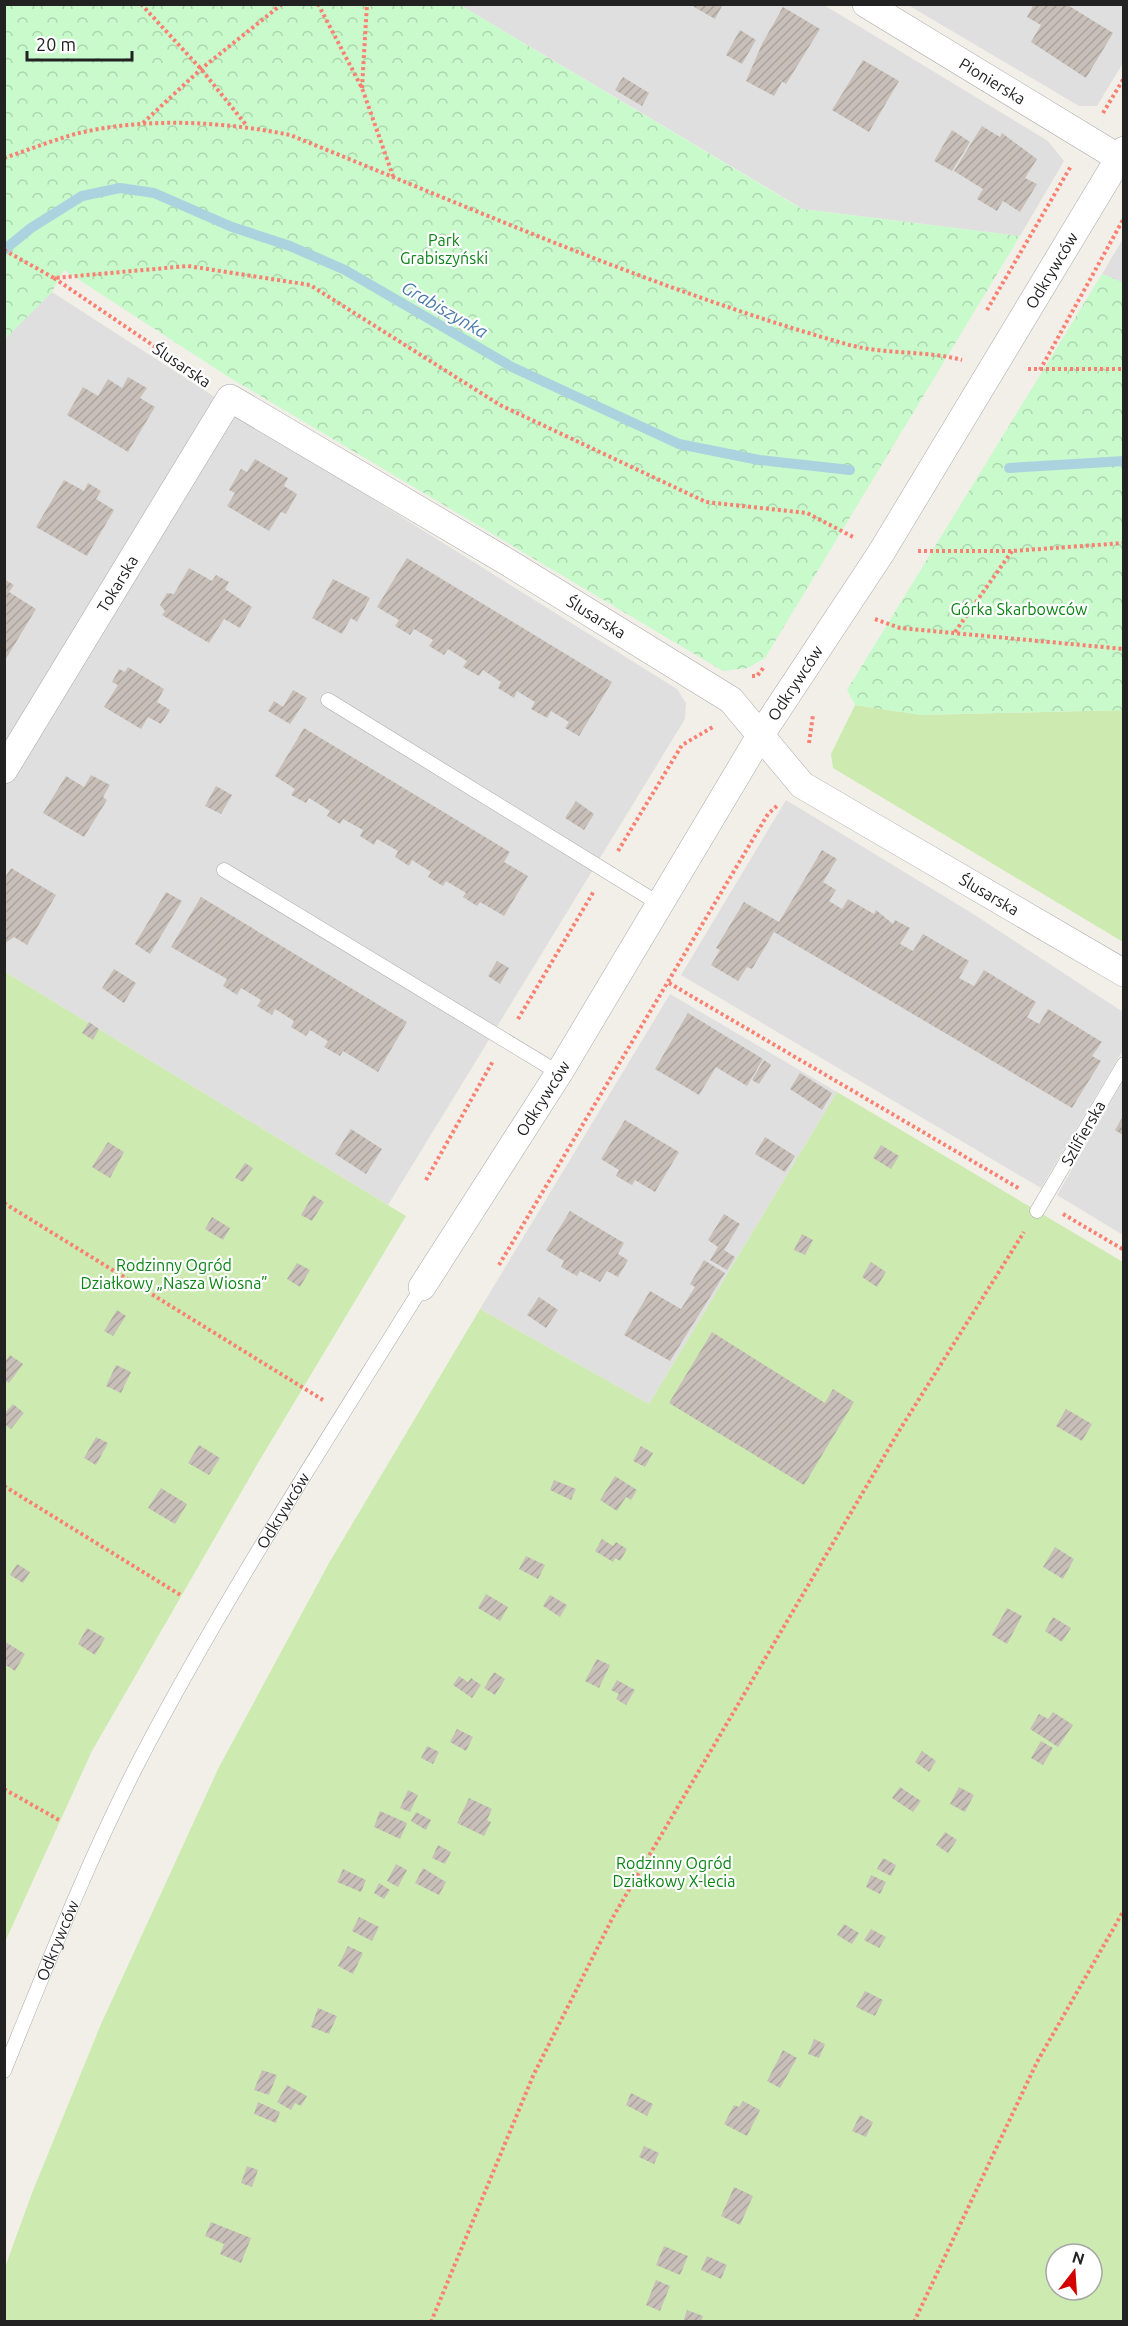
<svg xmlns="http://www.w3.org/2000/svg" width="1128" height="2326" font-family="Ubuntu,sans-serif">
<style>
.residential{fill:#e0dfdf}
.grass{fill:#cdebb0;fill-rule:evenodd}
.park{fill:url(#park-crowns)}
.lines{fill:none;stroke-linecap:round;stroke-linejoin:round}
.stream{stroke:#aad3df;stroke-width:10}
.building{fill:url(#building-hatch)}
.lane-casing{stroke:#a9a9a9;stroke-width:15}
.street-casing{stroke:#a9a9a9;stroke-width:28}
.path{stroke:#fa8072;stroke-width:4;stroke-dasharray:3 3;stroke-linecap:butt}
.lane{stroke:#fff;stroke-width:14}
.street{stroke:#fff;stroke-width:27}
.labels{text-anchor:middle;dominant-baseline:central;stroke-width:4.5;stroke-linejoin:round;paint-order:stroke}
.street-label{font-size:16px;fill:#222;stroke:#fff}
.park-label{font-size:16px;fill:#0c8416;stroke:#fff}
.water-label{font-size:18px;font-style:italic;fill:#4a7aab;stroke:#fff}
</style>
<defs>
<pattern id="park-crowns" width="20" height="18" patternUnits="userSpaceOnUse" patternTransform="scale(1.5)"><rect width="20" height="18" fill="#c8facc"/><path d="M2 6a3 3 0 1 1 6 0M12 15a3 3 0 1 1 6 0" fill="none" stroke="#acd6af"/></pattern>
<pattern id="building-hatch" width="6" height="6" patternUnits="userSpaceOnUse" patternTransform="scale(1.5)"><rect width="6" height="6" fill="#c7bfb8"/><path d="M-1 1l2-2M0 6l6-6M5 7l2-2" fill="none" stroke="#aba49e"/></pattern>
</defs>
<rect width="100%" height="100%" fill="#f2efe9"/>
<g class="residential">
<polygon points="460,5 824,5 1048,141 1064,161 1020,236 803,209"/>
<polygon points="908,5 1123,5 1123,63 1097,106 1079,106"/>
<polygon points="1123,239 1123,283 1102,274"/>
<polygon points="52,292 376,501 677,689 686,703 685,719 388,1205 5,972 4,339"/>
<polygon points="786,800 970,912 1123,1012 1123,1050 1041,1188 681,975"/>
<polygon points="670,994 837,1092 649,1404 480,1309"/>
<polygon points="1123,1081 1123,1235 1057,1195"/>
</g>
<g class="grass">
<polygon points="855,705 922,715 1123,710 1123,942 833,768 831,754"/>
<polygon points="5,972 406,1216 258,1463 92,1751 5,1942"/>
<path d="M 837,1092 L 1123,1262 L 1123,2321 L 5,2322 L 4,2270 L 32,2193 L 101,2024 L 219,1767 L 329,1563 L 480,1309 L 649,1404 ZM 1056,2254 L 1092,2254 L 1092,2290 L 1056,2290 Z"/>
</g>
<g class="park">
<polygon points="5,4 460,5 802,209 1020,236 765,658 748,668 723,671 227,376 64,270 52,292 5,339"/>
<polygon points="1102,274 1124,283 1123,710 922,715 855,705 847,690"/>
</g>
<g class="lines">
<g class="stream">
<polyline points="4,250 31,228 82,196 120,188 154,193 232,227 290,246 345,270 512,367 679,444 759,460 850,470"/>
<polyline points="1009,468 1124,461"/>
</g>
</g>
<g class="building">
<polygon points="689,4 723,4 715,19"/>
<polygon points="1034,4 1066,4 1113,33 1086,78 1031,42 1041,25 1027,17"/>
<polygon points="783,7 820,29 786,84 773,76 782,82 774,96 746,81 762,44"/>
<polygon points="740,30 756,40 742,64 726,55"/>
<polygon points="863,60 899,81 869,132 832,110"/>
<polygon points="623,77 649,93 642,106 615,90"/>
<polygon points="982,126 1000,137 1002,133 1037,159 1025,178 1037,184 1020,212 1003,201 997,211 977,199 983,189 954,171"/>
<polygon points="952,130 970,142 952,171 934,161"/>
<polygon points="128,377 147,388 140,398 155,407 128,452 67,415 83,387 98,396 108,379 122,388"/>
<polygon points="255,459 288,478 284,486 297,494 286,514 281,512 269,531 227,506 235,493 229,490 241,469 247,472"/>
<polygon points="64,480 84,491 88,483 101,491 96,499 114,510 87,556 36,527"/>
<polygon points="407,558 612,682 579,736 565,728 569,722 551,711 547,718 531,709 535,702 517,691 514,698 498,688 501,682 483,670 479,676 463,667 467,661 448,649 444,655 429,646 433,640 414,629 410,635 395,626 399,620 377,607"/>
<polygon points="189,568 212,581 216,575 229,582 225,589 252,607 240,628 224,619 209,643 162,615 165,611 160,605 167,593 174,594"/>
<polygon points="4,579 14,585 9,592 36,609 4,662"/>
<polygon points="333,579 370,598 357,622 351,618 342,634 312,618"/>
<polygon points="128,667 164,689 157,702 170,710 161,724 148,717 141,729 104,707 118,685 112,682 119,669 125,672"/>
<polygon points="293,690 307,698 290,724 268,711 274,701 283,707"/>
<polygon points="304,728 510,852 504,862 528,876 504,916 480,902 477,906 463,897 466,893 446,881 443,886 428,877 431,872 412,860 409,866 395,857 398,851 377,839 374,845 360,836 363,830 343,819 340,824 327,816 330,811 309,798 306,803 291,795 295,789 275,776"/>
<polygon points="91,775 110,785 103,797 107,800 84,837 43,813 66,776 84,787"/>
<polygon points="216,786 232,795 221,814 205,806"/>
<polygon points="576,801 594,814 584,830 565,818"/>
<polygon points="822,850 837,859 823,882 836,890 829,901 842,909 848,899 874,914 876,910 893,924 895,920 910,928 900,944 913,951 923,934 969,961 959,978 974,986 984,970 1036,1002 1027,1017 1039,1024 1048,1009 1102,1042 1092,1056 1101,1061 1072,1108 774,932 752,969 747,967 738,981 711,965 720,950 716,948 744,902 779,922"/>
<polygon points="11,868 56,895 27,945 14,937 4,944 4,879"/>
<polygon points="166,892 182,901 150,954 135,944"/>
<polygon points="201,897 407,1022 378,1072 343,1051 340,1056 324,1047 328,1041 310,1030 306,1036 291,1027 294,1021 275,1009 272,1015 257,1006 261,1000 241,988 237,995 223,986 227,979 171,947"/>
<polygon points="497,961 509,968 500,984 488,976"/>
<polygon points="114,969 136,983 124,1003 102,988"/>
<polygon points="688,1013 763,1059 747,1086 716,1067 699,1095 655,1069"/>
<polygon points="89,1022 99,1029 93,1040 82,1033"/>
<polygon points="764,1060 771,1065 759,1084 752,1080"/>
<polygon points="800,1073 832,1093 822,1110 790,1089"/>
<polygon points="1124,1115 1124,1136 1115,1130"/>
<polygon points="625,1120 679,1152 655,1192 635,1180 632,1185 616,1176 619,1170 601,1159"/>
<polygon points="351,1129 382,1149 366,1174 335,1154"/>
<polygon points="765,1137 795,1156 785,1172 755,1154"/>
<polygon points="108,1142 124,1152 110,1178 92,1167"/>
<polygon points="881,1145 899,1156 891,1169 873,1158"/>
<polygon points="245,1163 253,1168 243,1182 235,1178"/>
<polygon points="313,1195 324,1202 312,1221 301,1215"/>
<polygon points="570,1211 624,1243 618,1254 628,1260 618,1277 607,1271 600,1282 580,1271 577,1276 561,1267 564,1261 546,1250"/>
<polygon points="724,1214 740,1224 724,1250 735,1257 727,1270 710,1260 718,1247 708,1240"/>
<polygon points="212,1217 230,1228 223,1240 205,1229"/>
<polygon points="802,1234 813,1240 805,1255 794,1250"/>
<polygon points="704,1260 725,1273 670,1361 624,1335 650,1291 681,1309 695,1287 690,1284"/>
<polygon points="871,1262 886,1272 877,1287 862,1277"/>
<polygon points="297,1263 310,1270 300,1287 287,1279"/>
<polygon points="539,1297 558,1310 546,1328 527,1315"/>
<polygon points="117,1310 126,1316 113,1336 104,1331"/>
<polygon points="712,1332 825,1403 833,1389 854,1402 804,1485 669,1403"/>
<polygon points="10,1355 23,1364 9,1383 4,1380 4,1363"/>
<polygon points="116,1365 131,1372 121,1393 106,1386"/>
<polygon points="13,1404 24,1413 11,1429 4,1424 4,1414"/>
<polygon points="1066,1409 1092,1424 1082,1441 1056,1426"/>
<polygon points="96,1437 108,1443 96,1465 84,1458"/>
<polygon points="199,1445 220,1458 209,1475 188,1463"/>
<polygon points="641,1446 653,1453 645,1467 633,1461"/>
<polygon points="615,1476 637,1490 631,1500 626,1497 617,1511 600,1500"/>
<polygon points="554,1480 576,1489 571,1500 550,1490"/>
<polygon points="161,1488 187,1504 175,1524 148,1508"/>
<polygon points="602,1539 613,1546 616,1542 627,1549 620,1561 615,1558 613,1562 595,1551"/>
<polygon points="1055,1547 1074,1559 1063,1579 1043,1567"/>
<polygon points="526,1556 545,1565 538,1579 519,1569"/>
<polygon points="17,1564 30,1572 23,1583 10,1575"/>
<polygon points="486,1594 508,1607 500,1621 478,1608"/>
<polygon points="550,1595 567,1605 560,1617 543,1606"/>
<polygon points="1007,1608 1022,1616 1007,1644 992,1635"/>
<polygon points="1053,1617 1071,1628 1062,1642 1045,1631"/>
<polygon points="87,1628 105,1638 95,1655 78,1644"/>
<polygon points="4,1641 25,1654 15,1671 4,1664"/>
<polygon points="597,1659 610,1665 599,1688 585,1681"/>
<polygon points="494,1672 505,1679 495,1695 484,1688"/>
<polygon points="459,1676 468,1682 471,1678 481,1685 472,1698 453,1685"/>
<polygon points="617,1680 635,1690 626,1705 616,1699 619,1694 611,1690"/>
<polygon points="1053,1712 1073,1725 1058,1747 1030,1729 1039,1714 1048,1719"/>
<polygon points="457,1729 473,1737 466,1751 450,1742"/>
<polygon points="1041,1741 1053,1748 1043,1765 1031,1758"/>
<polygon points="427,1746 439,1752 433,1764 421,1758"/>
<polygon points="922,1751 936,1761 929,1772 915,1762"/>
<polygon points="900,1787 921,1801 913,1812 892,1798"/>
<polygon points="959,1787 974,1795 965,1812 950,1804"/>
<polygon points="408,1790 418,1795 410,1812 400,1808"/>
<polygon points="469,1798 492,1809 487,1820 491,1822 484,1836 457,1823"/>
<polygon points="380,1811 407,1823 400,1839 374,1827"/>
<polygon points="416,1812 431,1820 426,1830 411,1821"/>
<polygon points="945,1832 957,1840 948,1853 936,1845"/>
<polygon points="438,1845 451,1852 445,1864 432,1858"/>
<polygon points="883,1858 896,1865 891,1876 877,1869"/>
<polygon points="396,1864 407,1870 398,1887 387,1881"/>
<polygon points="423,1868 446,1882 439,1895 415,1883"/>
<polygon points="343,1869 366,1880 361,1892 337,1882"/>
<polygon points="871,1875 886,1882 880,1894 866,1887"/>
<polygon points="379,1883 390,1890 384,1899 374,1893"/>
<polygon points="359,1917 379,1927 372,1941 352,1931"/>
<polygon points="844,1924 859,1933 852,1944 837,1935"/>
<polygon points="871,1929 886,1937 879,1948 864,1940"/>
<polygon points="348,1946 363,1953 353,1974 338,1966"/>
<polygon points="865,1991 883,2000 875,2016 856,2007"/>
<polygon points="318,2008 337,2016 329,2034 311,2027"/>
<polygon points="814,2039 825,2044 819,2058 808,2054"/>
<polygon points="783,2050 797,2058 780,2088 767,2081"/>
<polygon points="262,2070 277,2075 269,2095 254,2090"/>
<polygon points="287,2085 307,2096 301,2106 295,2103 291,2110 277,2102"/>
<polygon points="631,2093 653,2104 647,2116 626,2105"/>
<polygon points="743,2101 760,2110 747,2136 724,2124 734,2105 739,2107"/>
<polygon points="258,2102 280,2112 276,2123 254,2114"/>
<polygon points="860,2115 873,2122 866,2137 852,2131"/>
<polygon points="644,2146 659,2153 654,2164 639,2157"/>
<polygon points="247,2166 258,2170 252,2187 241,2183"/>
<polygon points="734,2187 753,2196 740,2225 721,2216"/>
<polygon points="211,2222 251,2238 241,2263 220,2254 224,2244 205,2236"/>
<polygon points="664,2246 688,2256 680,2275 656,2265"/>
<polygon points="707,2256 727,2265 721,2279 701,2270"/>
<polygon points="656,2280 670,2286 660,2311 646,2305"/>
<polygon points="687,2310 703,2316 701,2322 683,2322"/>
</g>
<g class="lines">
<defs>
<g id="lane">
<polyline points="328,700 658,903"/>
<polyline points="224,870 559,1073"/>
<polyline points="1037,1211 1124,1064"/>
<path id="s1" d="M 4,2071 C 46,1968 86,1865 136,1767 C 222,1601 324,1445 422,1287"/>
</g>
<g id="street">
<path id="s2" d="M 866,4 L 1119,158"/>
<path id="s3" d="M 4,770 L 230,398 L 509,563 L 731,700 L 802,785 L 1124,973"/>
<path id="s4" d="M 422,1287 L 559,1073 L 760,736 L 881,553 L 1124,150"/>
</g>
</defs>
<use href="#lane" class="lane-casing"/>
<use href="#street" class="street-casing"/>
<g class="path">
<polyline points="141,4 201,69 247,126"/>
<polyline points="318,4 362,88 393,176"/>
<polyline points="362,88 367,4"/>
<polyline points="1103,113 1124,78"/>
<polyline points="143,123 201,69 282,4"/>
<path d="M 4,158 C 28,150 51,141 75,134 C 143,117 222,121 290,135 C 474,209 655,290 846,344 C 883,355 925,350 962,360"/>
<polyline points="4,250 54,278 188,266 310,285 500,405 706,502 807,513 855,538"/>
<polyline points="54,278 204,380"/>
<polyline points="987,310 1071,166"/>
<polyline points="1028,369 1124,369"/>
<polyline points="1040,370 1124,218"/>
<polyline points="918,551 1012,551 1124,543"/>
<polyline points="875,619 900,628 1124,649"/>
<polyline points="955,632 1012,551"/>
<polyline points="752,676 757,676 764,667"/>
<polyline points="809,743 813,715"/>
<polyline points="618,851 682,745 713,727"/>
<polyline points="669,983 1020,1189"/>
<polyline points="518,1019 594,891"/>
<polyline points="426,1180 493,1061"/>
<polyline points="4,1203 323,1400"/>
<polyline points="1063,1214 1124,1250"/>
<polyline points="499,1265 768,814 778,805"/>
<polyline points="4,1486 182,1596"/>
<polyline points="4,1789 59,1820"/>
<polyline points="431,2322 533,2076 613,1917 899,1431 1024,1232"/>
<polyline points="914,2322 1037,2062 1124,1910"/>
</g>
<use href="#lane" class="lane"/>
<use href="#street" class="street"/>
</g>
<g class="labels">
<g class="street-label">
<text stroke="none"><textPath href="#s2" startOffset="148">Pionierska</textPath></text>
<text stroke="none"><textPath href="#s4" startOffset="1196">Odkrywców</textPath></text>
<text transform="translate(182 365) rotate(34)">Ślusarska</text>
<text stroke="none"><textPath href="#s3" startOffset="218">Tokarska</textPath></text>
<text stroke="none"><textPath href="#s3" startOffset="862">Ślusarska</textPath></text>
<text stroke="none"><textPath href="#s4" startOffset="710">Odkrywców</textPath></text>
<text stroke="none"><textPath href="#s3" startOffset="1348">Ślusarska</textPath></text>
<text stroke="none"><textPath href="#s4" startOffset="224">Odkrywców</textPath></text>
<text transform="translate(1083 1133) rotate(-60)">Szlifierska</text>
<text stroke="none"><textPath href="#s1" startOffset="627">Odkrywców</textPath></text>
<text stroke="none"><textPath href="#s1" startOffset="141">Odkrywców</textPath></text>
</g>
<g class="park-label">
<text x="444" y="240">Park<tspan x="444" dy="18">Grabiszyński</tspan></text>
<text x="1019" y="609">Górka Skarbowców</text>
<text x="174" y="1265">Rodzinny Ogród<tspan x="174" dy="18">Działkowy „Nasza Wiosna”</tspan></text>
<text x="674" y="1863">Rodzinny Ogród<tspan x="674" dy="18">Działkowy X-lecia</tspan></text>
</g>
<g class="water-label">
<text transform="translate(445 309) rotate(30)">Grabiszynka</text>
</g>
</g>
<rect width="1128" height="2326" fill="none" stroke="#222222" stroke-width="12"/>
<g transform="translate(1074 2272) rotate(17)"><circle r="28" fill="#ffffff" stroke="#a7a7a7" stroke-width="1.5"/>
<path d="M0-4.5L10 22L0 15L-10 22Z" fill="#d40000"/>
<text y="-9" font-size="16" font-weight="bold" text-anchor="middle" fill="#222222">N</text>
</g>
<path d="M27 51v9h105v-9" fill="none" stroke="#222222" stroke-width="3"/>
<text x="36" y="51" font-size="18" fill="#222222" stroke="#ffffff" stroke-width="4.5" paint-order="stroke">20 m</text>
</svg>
